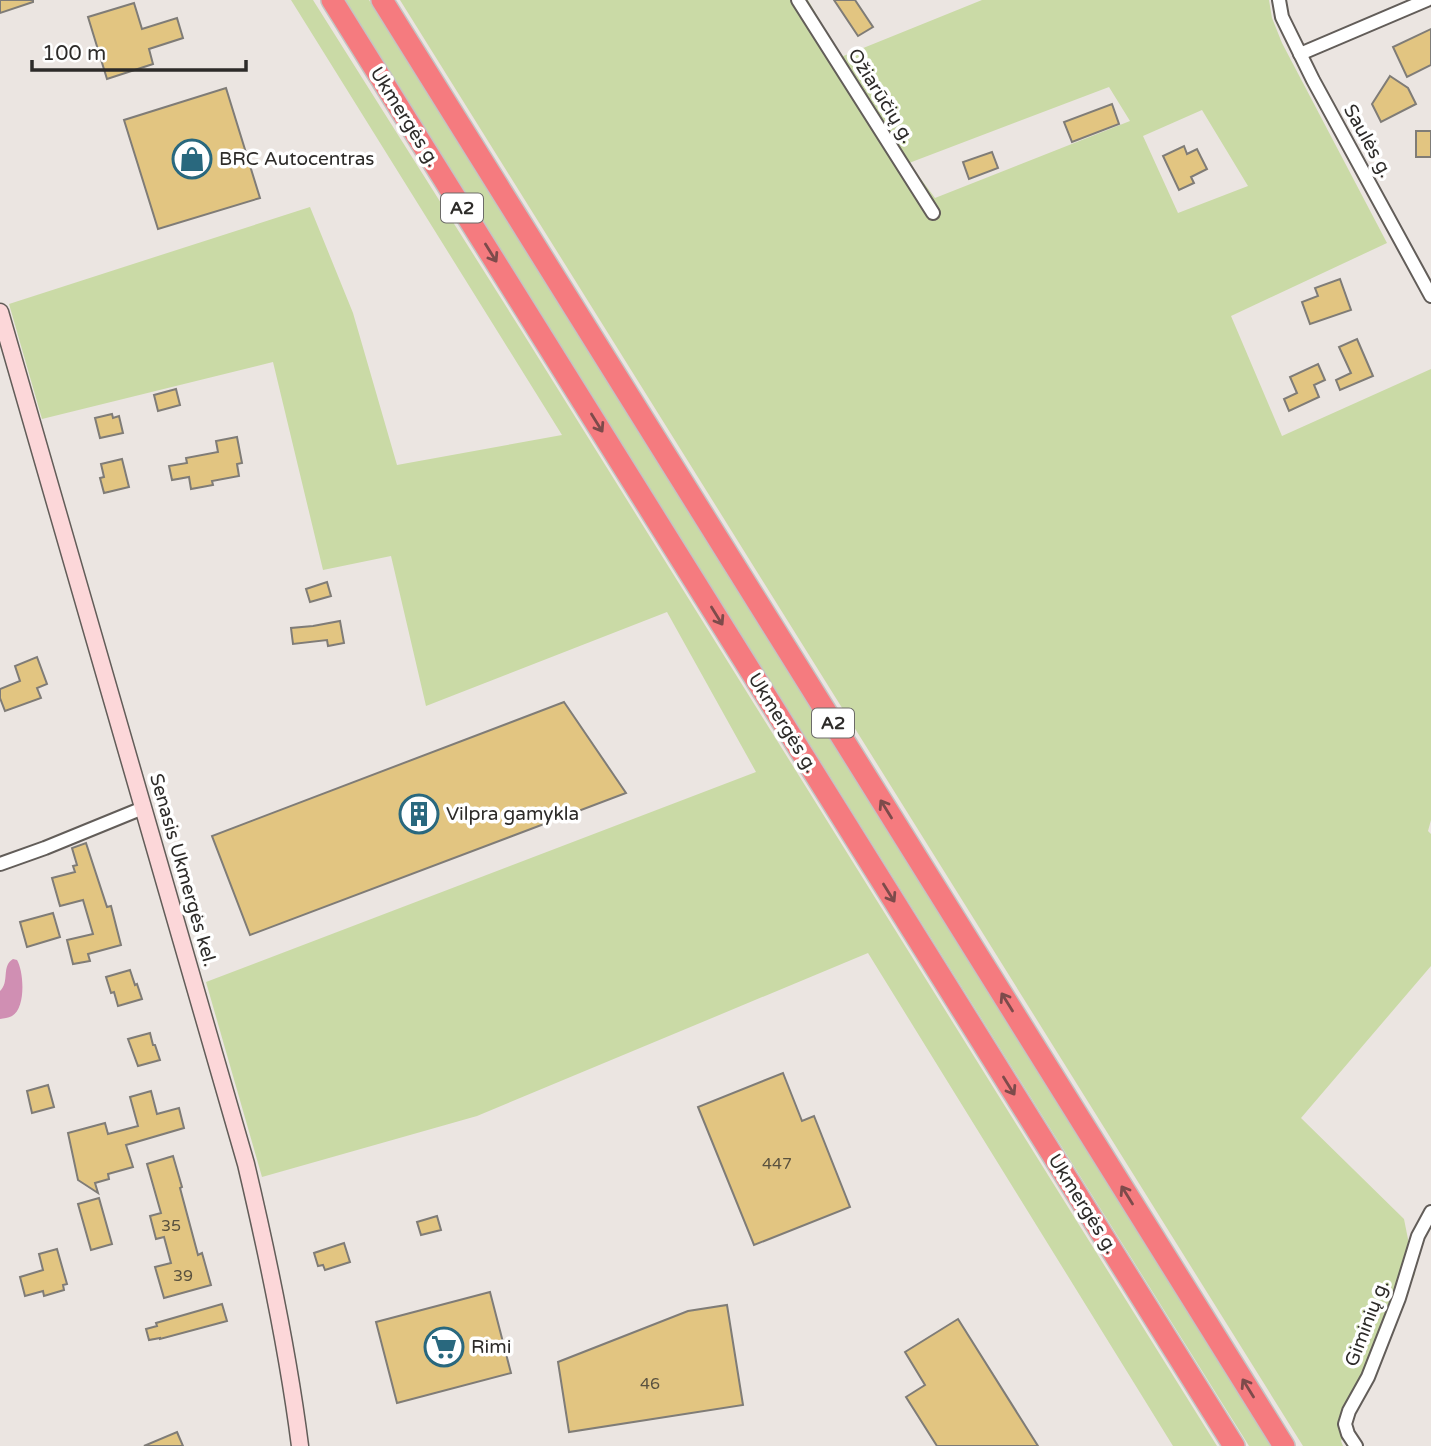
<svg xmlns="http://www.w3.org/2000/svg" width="1431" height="1446" font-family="'Varela Round',sans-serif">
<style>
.green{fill:#cadaa6;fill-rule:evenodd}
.water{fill:#d08fb3}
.building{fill:#e2c581;stroke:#7f7c77;stroke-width:2}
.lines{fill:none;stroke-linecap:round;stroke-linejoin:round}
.street-casing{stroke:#625d59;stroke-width:16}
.secondary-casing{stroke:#625d59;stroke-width:19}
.highway-casing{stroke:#c4c4c3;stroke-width:24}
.street{stroke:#fff;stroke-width:12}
.secondary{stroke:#fcd7d9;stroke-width:16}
.highway{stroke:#f57b7f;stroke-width:21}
.oneway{stroke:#7d4b4b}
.labels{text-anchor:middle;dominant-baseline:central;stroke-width:7;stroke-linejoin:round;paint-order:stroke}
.number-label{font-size:16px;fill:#5a523f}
.shield{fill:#fff;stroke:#6c6b69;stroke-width:2}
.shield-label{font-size:18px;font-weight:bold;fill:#2d2b29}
.street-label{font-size:19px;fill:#2d2b29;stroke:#fff}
.poi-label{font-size:19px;fill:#2d2b29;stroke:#fff;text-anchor:start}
</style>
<rect width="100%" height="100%" fill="#ebe5e1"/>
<g class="green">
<polygon points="291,0 313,0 521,330 1217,1446 1173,1446 868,953 477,1116 262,1177 206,982 756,772 667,612 426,706 391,556 323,570 273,362 42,419 9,304 310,207 353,313 397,465 562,435"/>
<polygon points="344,0 369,0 1272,1446 1249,1446"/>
<path d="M 400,0 L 808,0 L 841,57 L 982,0 L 1269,0 L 1272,18 L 1282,43 L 1387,243 L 1231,316 L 1282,436 L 1431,369 L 1431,820 L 1428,831 L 1431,834 L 1431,966 L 1301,1118 L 1404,1219 L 1415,1274 L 1341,1441 L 1343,1446 L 1303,1446 ZM 1109,87 L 1130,121 L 935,198 L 909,163 ZM 1202,110 L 1248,186 L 1178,213 L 1143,136 Z"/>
</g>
<path class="water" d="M 13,959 L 17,960 C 24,972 26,1008 12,1016 C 8,1018 4,1018 0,1019 L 0,991 C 10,982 1,966 13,959 Z"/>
<g class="building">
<polygon points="0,0 33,0 33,2 0,13"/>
<polygon points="834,0 855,0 873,27 858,36"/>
<polygon points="134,3 142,29 177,18 183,38 149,49 153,64 107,79 88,17"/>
<polygon points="1431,29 1431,65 1407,77 1393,47"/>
<polygon points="1390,76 1408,88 1416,104 1381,122 1372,104"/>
<polygon points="226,88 260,198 158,229 124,120"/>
<polygon points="1112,104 1119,124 1072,142 1064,122"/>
<rect x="1416" y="131" width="15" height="26"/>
<polygon points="1184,146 1187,154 1197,149 1207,169 1191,177 1194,183 1179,190 1163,156"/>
<polygon points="992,152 998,168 969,179 963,162"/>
<polygon points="1340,279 1351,310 1310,324 1302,302 1318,296 1315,288"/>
<polygon points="1357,339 1373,376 1340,390 1336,380 1351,373 1339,347"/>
<polygon points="1318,364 1325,380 1314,385 1319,397 1289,411 1284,399 1297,393 1290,377"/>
<polygon points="176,389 180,405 158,411 154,395"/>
<polygon points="112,414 113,418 119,416 123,433 100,438 95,418"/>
<polygon points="237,437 242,463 237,464 239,476 212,481 213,485 191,489 189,477 172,480 169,466 187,463 186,458 218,452 216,441"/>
<polygon points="122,459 129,487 104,493 100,478 104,477 101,464"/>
<polygon points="327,582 331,596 310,602 306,589"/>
<polygon points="340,621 344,643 328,646 327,640 293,644 291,628 313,626"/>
<polygon points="37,657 47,684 37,688 41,698 5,711 0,698 0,689 20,681 15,666"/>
<polygon points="564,702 626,793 250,935 212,836"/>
<polygon points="86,843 107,907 111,906 121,945 88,954 90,961 73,964 67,940 93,934 83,900 60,906 52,878 75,872 73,866 77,865 72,848"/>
<polygon points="53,913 60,937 27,947 20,922"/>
<polygon points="130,970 135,985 137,984 142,999 118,1006 114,992 111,993 106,977"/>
<polygon points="150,1033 153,1045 155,1045 160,1060 138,1066 128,1039"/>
<polygon points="783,1073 802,1121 814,1116 850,1207 754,1245 698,1107"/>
<polygon points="48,1085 54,1107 32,1113 27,1091"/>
<polygon points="151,1091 157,1114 179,1108 184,1128 126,1145 133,1167 108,1174 109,1179 95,1183 98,1193 78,1180 68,1133 105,1123 108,1134 138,1126 130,1097"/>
<polygon points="173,1156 182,1187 180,1188 198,1255 202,1253 211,1285 164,1298 155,1267 171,1263 164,1237 156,1239 150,1216 161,1213 147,1164"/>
<polygon points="99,1198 112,1244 91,1250 78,1204"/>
<polygon points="437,1216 441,1230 421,1235 417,1222"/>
<polygon points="344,1243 350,1262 325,1270 323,1265 318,1266 314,1253"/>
<polygon points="57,1249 67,1284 63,1285 64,1290 44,1296 43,1291 25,1296 20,1277 43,1270 39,1254"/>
<polygon points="490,1292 511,1373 397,1403 376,1322"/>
<polygon points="222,1304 227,1321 160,1339 160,1338 149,1340 146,1329 157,1326 156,1323"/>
<polygon points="727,1305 743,1405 569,1432 558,1362 688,1311"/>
<polygon points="958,1319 1038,1446 937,1446 906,1397 925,1385 905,1352"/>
<polygon points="177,1432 183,1446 144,1446"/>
</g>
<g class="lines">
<defs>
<g id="street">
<polyline points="798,0 933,213"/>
<polyline points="1279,0 1282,17 1313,80 1431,296"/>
<polyline points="1300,54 1427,0"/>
<polyline points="0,864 45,848 143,808"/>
<polyline points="1356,1446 1348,1434 1345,1424 1349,1411 1368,1377 1399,1298 1418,1236 1431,1212"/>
</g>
<path id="secondary" d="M 0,312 L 246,1164 C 268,1257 288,1351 300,1446"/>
<g id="highway">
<polyline points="332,0 1234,1446"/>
<polyline points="382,0 1284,1446"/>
</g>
</defs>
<use href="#street" class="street-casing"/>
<use href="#secondary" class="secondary-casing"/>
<use href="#highway" class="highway-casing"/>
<use href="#street" class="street"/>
<use href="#secondary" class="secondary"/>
<use href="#highway" class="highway"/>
</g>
<defs><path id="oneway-shaft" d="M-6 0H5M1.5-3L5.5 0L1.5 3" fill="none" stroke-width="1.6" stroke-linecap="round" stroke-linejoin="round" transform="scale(1.75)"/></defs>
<g class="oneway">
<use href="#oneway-shaft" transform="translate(491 253) rotate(58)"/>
<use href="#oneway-shaft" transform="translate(597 423) rotate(58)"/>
<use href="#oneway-shaft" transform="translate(717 616) rotate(58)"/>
<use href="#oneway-shaft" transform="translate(886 809) rotate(-122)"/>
<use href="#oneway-shaft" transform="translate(889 893) rotate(58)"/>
<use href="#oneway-shaft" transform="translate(1007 1002) rotate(-122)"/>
<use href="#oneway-shaft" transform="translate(1009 1086) rotate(58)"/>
<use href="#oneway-shaft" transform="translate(1127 1195) rotate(-122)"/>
<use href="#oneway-shaft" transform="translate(1248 1388) rotate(-122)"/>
</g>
<defs>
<symbol id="shop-ring" viewBox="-11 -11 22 22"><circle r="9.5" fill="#fff" stroke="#29687e" stroke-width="1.5"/><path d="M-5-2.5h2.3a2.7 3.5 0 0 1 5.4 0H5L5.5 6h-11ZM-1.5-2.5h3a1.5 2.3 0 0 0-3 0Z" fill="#29687e"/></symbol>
<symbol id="building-ring" viewBox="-11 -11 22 22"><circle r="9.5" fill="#fff" stroke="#29687e" stroke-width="1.5"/><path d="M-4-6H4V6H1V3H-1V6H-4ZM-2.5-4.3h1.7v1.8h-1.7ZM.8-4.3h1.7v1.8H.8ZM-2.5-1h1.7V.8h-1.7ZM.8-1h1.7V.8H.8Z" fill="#29687e"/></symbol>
<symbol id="supermarket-ring" viewBox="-11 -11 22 22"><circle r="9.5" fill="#fff" stroke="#29687e" stroke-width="1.5"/><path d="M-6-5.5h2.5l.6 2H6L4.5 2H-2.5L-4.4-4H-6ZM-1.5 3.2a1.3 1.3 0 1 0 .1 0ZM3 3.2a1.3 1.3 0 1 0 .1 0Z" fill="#29687e"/></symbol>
</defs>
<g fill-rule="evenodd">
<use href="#shop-ring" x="170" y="137" width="44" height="44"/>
<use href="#building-ring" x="397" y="792" width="44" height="44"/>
<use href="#supermarket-ring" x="422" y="1325" width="44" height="44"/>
</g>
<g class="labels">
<g class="number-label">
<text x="777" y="1164">447</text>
<text x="171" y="1226">35</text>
<text x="183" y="1276">39</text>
<text x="650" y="1384">46</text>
</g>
<g class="shield">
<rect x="441" y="193.5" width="42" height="29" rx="5"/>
<rect x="812" y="708.5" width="42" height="29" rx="5"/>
</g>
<g class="shield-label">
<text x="462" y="208">A2</text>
<text x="833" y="723">A2</text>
</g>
<g class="street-label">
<text transform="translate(881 96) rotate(58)">Ožiarūčių g.</text>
<text transform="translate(405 117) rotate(58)">Ukmergės g.</text>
<text transform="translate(1368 141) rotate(61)">Saulės g.</text>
<text transform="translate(783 723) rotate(58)">Ukmergės g.</text>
<text transform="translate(183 870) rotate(74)">Senasis Ukmergės kel.</text>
<text transform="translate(1083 1204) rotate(58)">Ukmergės g.</text>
<text transform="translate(1367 1323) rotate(-69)">Giminių g.</text>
</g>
<g class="poi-label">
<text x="219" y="159">BRC Autocentras</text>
<text x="446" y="814">Vilpra gamykla</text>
<text x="471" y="1347">Rimi</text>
</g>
</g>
<path d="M32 60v10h214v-10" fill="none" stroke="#2d2b29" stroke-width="3.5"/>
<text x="42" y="60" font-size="21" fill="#2d2b29" stroke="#ffffff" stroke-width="5" paint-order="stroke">100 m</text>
</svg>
